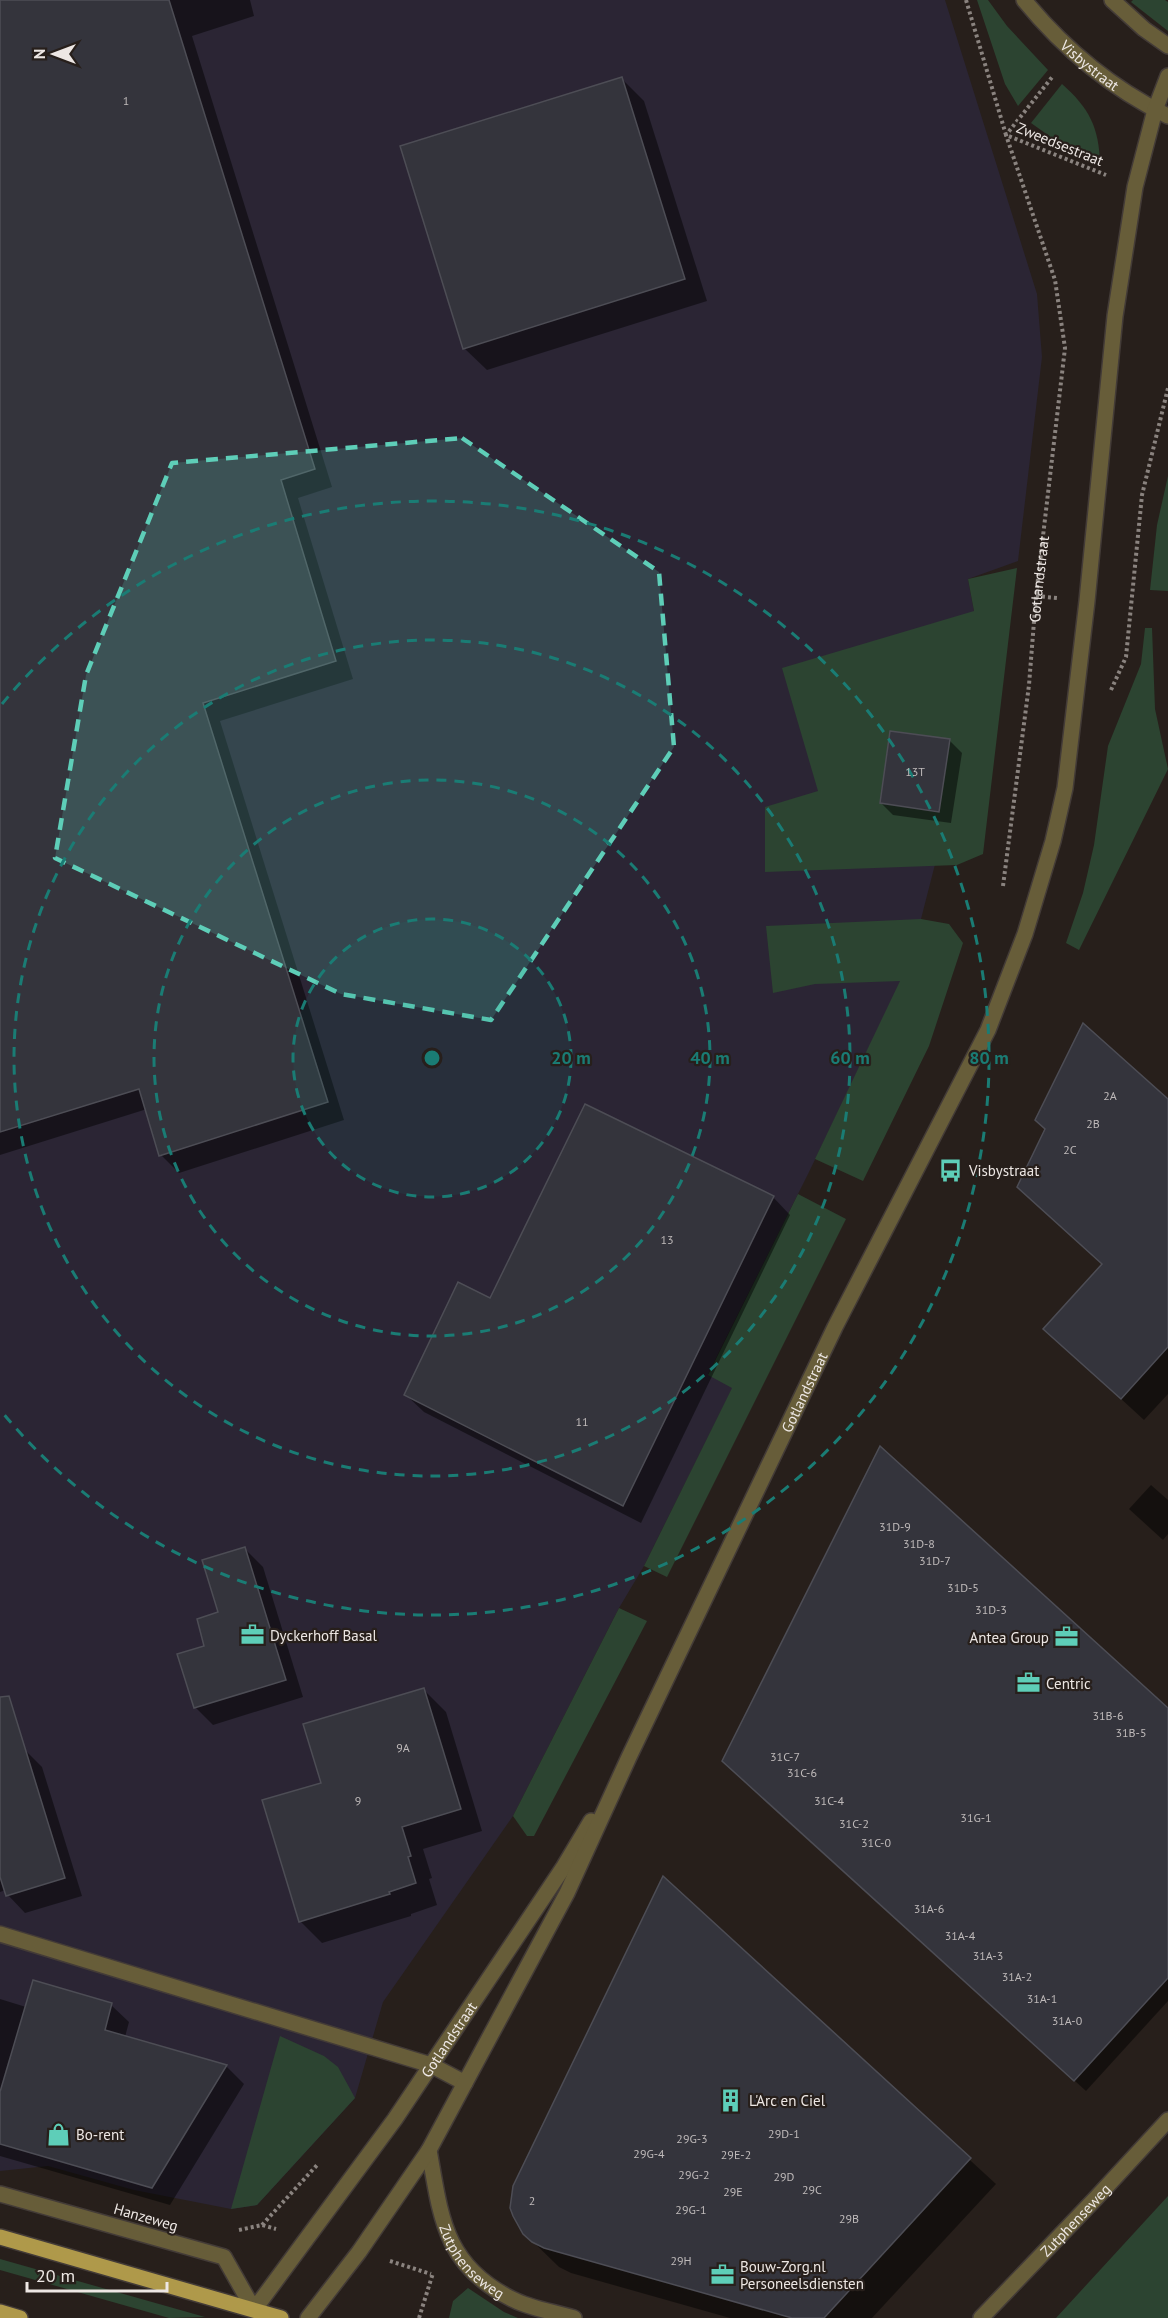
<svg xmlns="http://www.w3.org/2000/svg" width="1168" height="2318" font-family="'PT Sans',sans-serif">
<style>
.industrial{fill:#2b2534}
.green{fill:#2c4431}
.shadow{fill:#0007}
.building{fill:#34343c;stroke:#4d4d55;stroke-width:1.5}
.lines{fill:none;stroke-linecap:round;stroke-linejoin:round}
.minor-casing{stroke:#433b37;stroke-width:18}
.major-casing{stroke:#433b37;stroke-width:18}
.path{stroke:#8a837f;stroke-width:4;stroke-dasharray:3 3;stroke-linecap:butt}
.minor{stroke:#675d39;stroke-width:15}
.major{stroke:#af994a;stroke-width:15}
.marked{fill:#5eceb8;fill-opacity:0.2;stroke:#5eceb8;stroke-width:4.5;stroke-dasharray:12 8;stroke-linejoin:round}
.ring{fill:none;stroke:#1a7c74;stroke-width:3;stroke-dasharray:10 8}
.labels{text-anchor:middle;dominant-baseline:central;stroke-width:4.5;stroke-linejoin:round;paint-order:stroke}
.number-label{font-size:12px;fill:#bfbaba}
.street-label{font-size:15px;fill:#ede7e4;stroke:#271f1b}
.poi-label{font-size:15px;fill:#ede7e4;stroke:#271f1b;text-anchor:start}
.centre{fill:#1a7c74;stroke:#271f1b;stroke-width:3}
.ring-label{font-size:18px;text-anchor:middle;font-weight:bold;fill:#1a7c74;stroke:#271f1b;stroke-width:4.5;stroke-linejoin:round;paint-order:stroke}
</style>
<rect width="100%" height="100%" fill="#271f1b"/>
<polygon class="industrial" points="0,0 945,0 1037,294 1042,357 1018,561 968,579 974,611 942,837 921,919 901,981 809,1172 708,1374 733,1387 644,1566 619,1608 513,1816 383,2002 355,2098 257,2205 231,2209 134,2190 48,2166 0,2171"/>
<g class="green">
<polygon points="977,0 988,0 1007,26 1048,70 1018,106 1005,84"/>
<polygon points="1133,0 1165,0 1168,2 1168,31 1131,2"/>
<path d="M 1062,84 C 1089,108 1099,127 1100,164 L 1072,152 L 1031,123 Z"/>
<polygon points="1168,476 1168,591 1150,590 1157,525"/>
<polygon points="1017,568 983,854 957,865 765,872 765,807 818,791 782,668 974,611 968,579"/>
<polygon points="1145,628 1152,628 1155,709 1168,769 1079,950 1066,943 1083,893 1094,845 1108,746 1141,664"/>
<polygon points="921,919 949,924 963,943 929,1046 863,1181 815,1159 900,981 815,984 773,993 766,926"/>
<polygon points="798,1194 846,1219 667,1577 644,1566 732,1388 708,1375"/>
<polygon points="619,1608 647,1621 534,1836 527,1836 513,1816"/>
<polygon points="280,2036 324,2056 338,2067 355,2098 257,2205 231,2209"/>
<polygon points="1168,2196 1168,2318 1056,2318"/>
<polygon points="0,2259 205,2317 169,2318 0,2270"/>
<polygon points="468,2288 504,2312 518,2318 449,2318 453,2301"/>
</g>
<g class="shadow">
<polygon points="0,0 250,0 254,16 192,36 332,487 298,498 353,679 220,721 344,1120 179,1173 161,1155 147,1109 0,1155"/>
<polygon points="621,78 644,101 707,301 487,370 464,348"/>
<polygon points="949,740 962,753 951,823 893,815 881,803"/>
<polygon points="1168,1101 1168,1394 1144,1420 1045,1329 1103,1265 1019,1187"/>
<polygon points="773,1197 790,1215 641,1523 424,1412 406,1395 491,1300"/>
<polygon points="1151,1485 1168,1500 1168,1534 1163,1540 1129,1509"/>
<polygon points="245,1549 263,1567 303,1697 213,1725 195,1707 206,1647"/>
<polygon points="424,1690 446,1712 482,1831 423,1849 432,1878 429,1879 437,1905 411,1914 411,1916 322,1943 300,1921 322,1784"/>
<polygon points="1168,1710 1168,2001 1086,2091 735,1772"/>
<polygon points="24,1749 42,1767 82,1896 25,1913 8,1895 6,1890 0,1892 0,1756"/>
<polygon points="663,1878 996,2184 872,2318 730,2318 571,2273 559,2267 522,2231"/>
<polygon points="0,1999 26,2007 111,2005 129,2022 125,2037 226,2066 244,2084 170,2205 0,2156"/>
</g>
<g class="building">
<polygon points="0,0 169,0 315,469 281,480 336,661 203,703 328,1102 159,1156 139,1089 0,1132"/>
<polygon points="622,77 685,279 463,349 400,146"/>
<polygon points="890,731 950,739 939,812 880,803"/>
<polygon points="1083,1023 1168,1099 1168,1347 1121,1399 1043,1329 1102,1264 1017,1187 1045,1129 1035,1120"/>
<polygon points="585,1104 774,1196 623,1506 404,1395 458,1282 490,1298"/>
<polygon points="880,1446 1168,1708 1168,1978 1074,2081 722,1761"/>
<polygon points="245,1547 286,1680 194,1708 177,1654 204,1646 197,1619 218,1612 202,1560"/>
<polygon points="424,1688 461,1809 402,1827 411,1856 408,1857 416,1883 389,1892 390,1894 299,1922 262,1800 321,1783 303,1724"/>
<polygon points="9,1696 65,1878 6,1896 0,1877 0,1697"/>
<polygon points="663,1876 971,2158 824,2318 792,2318 544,2248 532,2242 523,2234 513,2216 510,2208 513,2186"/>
<polygon points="33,1980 112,2003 105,2030 227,2065 152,2188 0,2144 0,2092"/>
</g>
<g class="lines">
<defs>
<g id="minor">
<path id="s2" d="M 1024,0 C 1064,49 1111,88 1168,116"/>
<polyline points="1112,0 1144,29 1168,46"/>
<polyline points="0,1934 431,2065 465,2083"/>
<path id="s3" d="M 429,2150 C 441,2218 444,2265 512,2299 C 531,2309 555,2312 574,2318"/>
<path id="s4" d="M 0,2194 L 224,2257 L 254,2310 L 395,2119 L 563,1868 L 591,1821"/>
<path id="s5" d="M 308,2318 L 359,2252 L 429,2150 L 567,1893 L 629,1757 L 835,1327 L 988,1030 L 1025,934 L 1053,841 L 1065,788 L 1087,601 L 1115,316 L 1135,187 L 1155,110 L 1168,76"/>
<path id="s6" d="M 981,2318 L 1096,2198 L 1168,2120"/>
</g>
<g id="major">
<polyline points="0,2237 281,2318"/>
<polyline points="0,2312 20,2318"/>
</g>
</defs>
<use href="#minor" class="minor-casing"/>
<use href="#major" class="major-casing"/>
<g class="path">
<polyline points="966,0 1006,135 1106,175"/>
<polyline points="1036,596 1057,598"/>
<polyline points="1111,690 1126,657 1142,495 1168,388"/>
<path id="s1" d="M 1003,886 L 1029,685 L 1036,596 L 1065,348 L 1055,280 L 1006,135 L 1053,76"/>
<polyline points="262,2225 318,2164"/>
<polyline points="239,2230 262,2225 276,2229"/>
<polyline points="390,2261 431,2274"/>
<polyline points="419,2318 433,2273"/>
</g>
<use href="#minor" class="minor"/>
<use href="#major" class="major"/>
</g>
<path class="marked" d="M 462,438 L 659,572 L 674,747 L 491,1020 L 341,994 L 55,858 L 86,675 L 172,463 Z"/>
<circle cx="432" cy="1058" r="139" fill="#1a7c74" fill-opacity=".12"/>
<g class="ring">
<circle cx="432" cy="1058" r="139"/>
<circle cx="432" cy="1058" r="278"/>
<circle cx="432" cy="1058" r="418"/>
<path d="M2 704A557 557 0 1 1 2 1412"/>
</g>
<defs>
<symbol id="bus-bare" viewBox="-9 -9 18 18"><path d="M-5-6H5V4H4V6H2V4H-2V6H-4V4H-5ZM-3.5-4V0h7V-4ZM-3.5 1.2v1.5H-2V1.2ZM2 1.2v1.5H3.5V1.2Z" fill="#5eceb8" stroke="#271f1b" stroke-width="2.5" paint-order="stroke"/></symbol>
<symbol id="office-bare" viewBox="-9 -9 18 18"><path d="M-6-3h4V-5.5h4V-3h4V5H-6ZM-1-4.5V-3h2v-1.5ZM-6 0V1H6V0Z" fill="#5eceb8" stroke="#271f1b" stroke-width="2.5" paint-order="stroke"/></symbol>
<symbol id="building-bare" viewBox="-9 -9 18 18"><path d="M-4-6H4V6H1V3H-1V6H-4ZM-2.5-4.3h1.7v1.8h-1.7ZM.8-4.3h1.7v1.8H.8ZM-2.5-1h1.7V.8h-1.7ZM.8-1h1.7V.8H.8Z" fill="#5eceb8" stroke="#271f1b" stroke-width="2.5" paint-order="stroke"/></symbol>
<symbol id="shop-bare" viewBox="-9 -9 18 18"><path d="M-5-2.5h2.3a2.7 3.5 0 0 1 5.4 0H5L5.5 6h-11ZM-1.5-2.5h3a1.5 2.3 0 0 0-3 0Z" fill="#5eceb8" stroke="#271f1b" stroke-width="2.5" paint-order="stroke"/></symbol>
</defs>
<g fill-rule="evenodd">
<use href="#bus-bare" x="934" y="1154" width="33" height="33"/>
<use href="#office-bare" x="236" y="1618" width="33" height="33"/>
<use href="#office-bare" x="1050" y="1620" width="33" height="33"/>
<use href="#office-bare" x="1012" y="1666" width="33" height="33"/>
<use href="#building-bare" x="714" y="2084" width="33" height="33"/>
<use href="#shop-bare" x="42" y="2118" width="33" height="33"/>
<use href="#office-bare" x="706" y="2258" width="33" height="33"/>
</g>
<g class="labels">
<g class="number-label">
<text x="126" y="100">1</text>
<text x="915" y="771">13T</text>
<text x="1110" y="1095">2A</text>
<text x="1093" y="1123">2B</text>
<text x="1070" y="1149">2C</text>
<text x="667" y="1239">13</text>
<text x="582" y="1421">11</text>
<text x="895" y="1526">31D-9</text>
<text x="919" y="1543">31D-8</text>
<text x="935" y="1560">31D-7</text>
<text x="963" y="1587">31D-5</text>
<text x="991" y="1609">31D-3</text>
<text x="1108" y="1715">31B-6</text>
<text x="1131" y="1732">31B-5</text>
<text x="403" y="1747">9A</text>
<text x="785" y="1756">31C-7</text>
<text x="802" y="1772">31C-6</text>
<text x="358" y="1800">9</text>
<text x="829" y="1800">31C-4</text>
<text x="976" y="1817">31G-1</text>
<text x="854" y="1823">31C-2</text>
<text x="876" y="1842">31C-0</text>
<text x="929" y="1908">31A-6</text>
<text x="960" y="1935">31A-4</text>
<text x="988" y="1955">31A-3</text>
<text x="1017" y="1976">31A-2</text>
<text x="1042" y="1998">31A-1</text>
<text x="1067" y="2020">31A-0</text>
<text x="784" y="2133">29D-1</text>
<text x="692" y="2138">29G-3</text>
<text x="649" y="2153">29G-4</text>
<text x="736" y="2154">29E-2</text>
<text x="694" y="2174">29G-2</text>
<text x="784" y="2176">29D</text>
<text x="812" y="2189">29C</text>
<text x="733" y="2191">29E</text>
<text x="532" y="2200">2</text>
<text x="691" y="2209">29G-1</text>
<text x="849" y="2218">29B</text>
<text x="681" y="2260">29H</text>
</g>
<g class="street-label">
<text stroke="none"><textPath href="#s2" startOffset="93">Visbystraat</textPath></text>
<text transform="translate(1060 144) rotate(22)">Zweedsestraat</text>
<text stroke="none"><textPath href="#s1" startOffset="309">Gotlandstraat</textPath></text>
<text stroke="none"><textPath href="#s5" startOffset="1053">Gotlandstraat</textPath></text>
<text stroke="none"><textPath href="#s4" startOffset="627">Gotlandstraat</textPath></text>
<text transform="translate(146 2217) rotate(16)">Hanzeweg</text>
<text stroke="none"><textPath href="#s6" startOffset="136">Zutphenseweg</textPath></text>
<text stroke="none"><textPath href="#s3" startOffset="123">Zutphenseweg</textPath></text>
</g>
<g class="poi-label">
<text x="969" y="1170">Visbystraat</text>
<text x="270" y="1635">Dyckerhoff Basal</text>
<text x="1049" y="1637" text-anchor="end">Antea Group</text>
<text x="1046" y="1683">Centric</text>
<text x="749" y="2100">L'Arc en Ciel</text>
<text x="76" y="2134">Bo-rent</text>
<text x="740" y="2266">Bouw-Zorg.nl<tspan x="740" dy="17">Personeelsdiensten</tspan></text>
</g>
</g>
<circle cx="432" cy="1058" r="9" class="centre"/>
<g class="ring-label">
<text x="571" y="1064">20 m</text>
<text x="710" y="1064">40 m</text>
<text x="850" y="1064">60 m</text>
<text x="989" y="1064">80 m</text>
</g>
<g transform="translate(54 54) rotate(270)" stroke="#271f1b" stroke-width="4.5" paint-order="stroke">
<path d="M0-4.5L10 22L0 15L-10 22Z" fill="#ede7e4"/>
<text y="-9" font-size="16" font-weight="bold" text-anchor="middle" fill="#ede7e4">N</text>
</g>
<path d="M27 2282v9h140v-9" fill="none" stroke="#ede7e4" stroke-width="3"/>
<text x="36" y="2282" font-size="18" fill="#ede7e4" stroke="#271f1b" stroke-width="4.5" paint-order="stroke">20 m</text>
</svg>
